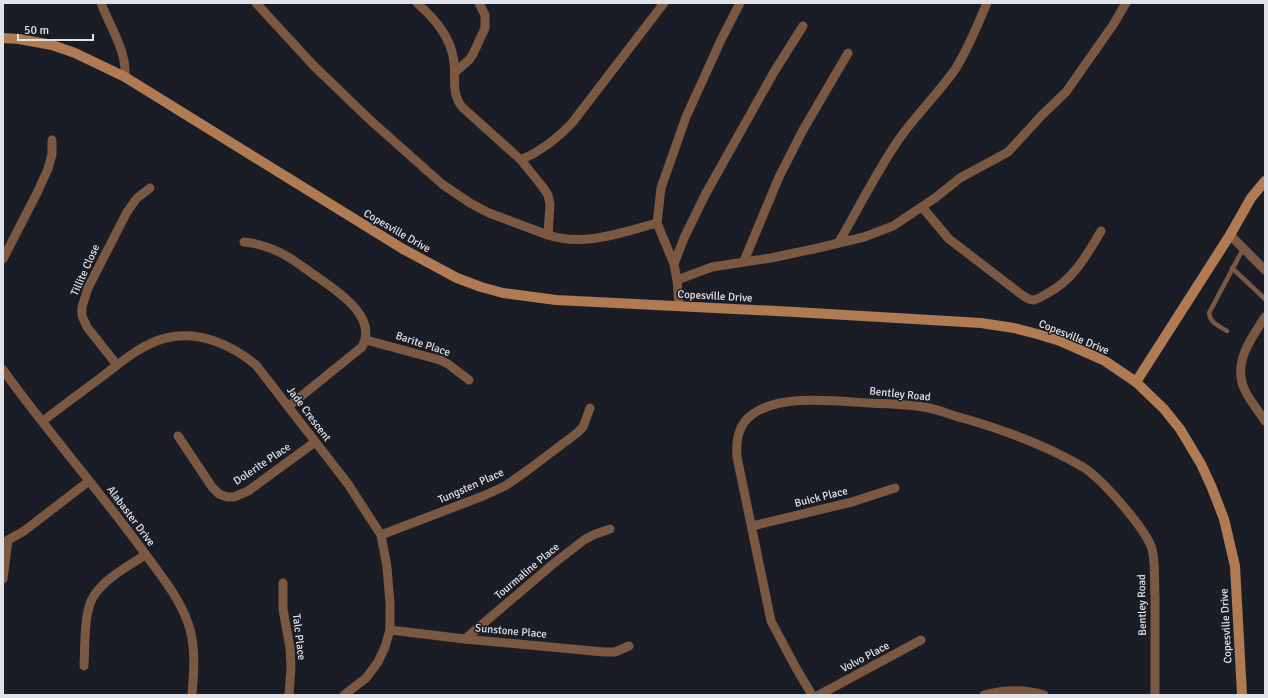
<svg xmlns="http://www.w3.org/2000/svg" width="1268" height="698" font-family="Signika,sans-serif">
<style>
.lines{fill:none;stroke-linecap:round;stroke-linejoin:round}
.lane{stroke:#7a5841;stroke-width:4.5}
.street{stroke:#7a5841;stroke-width:9}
.secondary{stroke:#b07a53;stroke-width:10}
.labels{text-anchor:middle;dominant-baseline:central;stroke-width:3;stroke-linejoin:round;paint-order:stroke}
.street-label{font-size:11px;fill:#e0e2e8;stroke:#1a1d26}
</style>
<rect width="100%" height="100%" fill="#1a1d26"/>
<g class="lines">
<g class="lane">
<polyline points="1232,268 1265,299"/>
<path d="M 1227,331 C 1219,326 1210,323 1209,313 L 1243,249"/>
</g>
<g class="street">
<path d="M 101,3 C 110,27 127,51 125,77"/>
<path d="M 256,3 L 314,66 L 369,119 L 442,184 L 470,203 L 489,213 L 548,235 C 584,247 623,232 657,223 L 674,264 L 677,280"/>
<path d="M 417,3 C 435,19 451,37 454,62 C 456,78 451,93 462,107 L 521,160 L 542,186 L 548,195 L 550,204 L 548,235"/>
<polyline points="455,72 469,60 473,54 485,28 485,15 479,3"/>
<path d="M 521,160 C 541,151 557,139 572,123 L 664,3"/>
<path d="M 922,207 L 949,239 L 1022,295 C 1026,297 1029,300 1034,300 C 1038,299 1043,296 1048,293 C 1073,280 1087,255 1101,231"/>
<polyline points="657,223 661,188 686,117 721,40 740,3"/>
<polyline points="1230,235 1265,270"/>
<path d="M 244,242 C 256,243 268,247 279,252 C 290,257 300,265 310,272 C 331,287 380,315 362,347 L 289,406"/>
<path d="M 839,242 C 858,209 875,175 897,142 C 914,117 936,96 954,71 C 968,50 977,26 987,3"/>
<polyline points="3,259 37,193 48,169 52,154 52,140"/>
<polyline points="744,261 779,177 803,130 848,53"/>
<polyline points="674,264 684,238 705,195 774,72 803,26"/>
<polyline points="679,306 677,280 712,267 771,258 818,248 864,237 893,226 935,198 960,178 1008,152 1042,115 1066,92 1113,25 1126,3"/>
<path d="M 1265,317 C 1252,337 1234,361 1243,386 C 1248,399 1258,410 1265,421"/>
<polyline points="366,340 440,360 448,364 469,380"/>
<polyline points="117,365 87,327 82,316 82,307 88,288 127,212 137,198 150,188"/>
<path d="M 3,370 C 47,431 97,488 141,548 C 158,572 178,595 188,623 C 196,645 194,671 192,695"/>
<path d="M 43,421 C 61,407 80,393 99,379 C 119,364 141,344 166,338 C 199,330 232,345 256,365 L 348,484 L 381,535 L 387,567 L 390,604 L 390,630 L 385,647 L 378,662 L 366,678 L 344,695"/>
<polyline points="178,436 212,487 219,494 227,497 234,497 248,491 315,442"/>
<polyline points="752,526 852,502 895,488"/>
<polyline points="381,535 483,496 505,486 528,470 577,433 583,427 590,408"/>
<polyline points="3,579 8,540 24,531 89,481"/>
<polyline points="283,583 283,609 290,648 291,667 289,695"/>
<polyline points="390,630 465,639 604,652 615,652 629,646"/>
<polyline points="465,639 553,564 584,540 593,535 610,529"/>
<path d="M 84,666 C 85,647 84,618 91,601 C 101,580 127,567 145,555"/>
<path d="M 812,695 L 796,668 L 771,621 L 737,457 C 736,440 738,424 753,414 C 780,394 835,401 868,403 C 888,404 909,404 929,408 C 942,411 954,416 966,419 C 1007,431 1047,446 1083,467 C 1102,479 1142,525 1151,546 C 1156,558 1154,584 1155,597 C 1155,630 1155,662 1155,695"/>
<polyline points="819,695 921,640"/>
<path d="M 984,695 C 1003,690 1025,689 1044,695"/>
</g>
<g class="secondary">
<polyline points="3,38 19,39 52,45 75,53 125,77 403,249 457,278 481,287 503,293 556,300 795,312 981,323 1014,328 1037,334 1060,341 1105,361 1136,382 1164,409 1180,429 1201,464 1212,488 1224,519 1235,566 1242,695"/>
<polyline points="1136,382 1230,235 1251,198 1265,181"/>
</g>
</g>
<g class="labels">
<g class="street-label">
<text transform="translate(397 231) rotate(30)">Copesville Drive</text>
<text transform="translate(85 270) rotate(-66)">Tillite Close</text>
<text transform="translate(715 296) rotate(3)">Copesville Drive</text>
<text transform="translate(1074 337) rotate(22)">Copesville Drive</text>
<text transform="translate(423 344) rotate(18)">Barite Place</text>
<text transform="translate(900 394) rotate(6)">Bentley Road</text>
<text transform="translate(309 414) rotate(53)">Jade Crescent</text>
<text transform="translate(262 464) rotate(-34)">Dolerite Place</text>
<text transform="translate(471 486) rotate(-24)">Tungsten Place</text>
<text transform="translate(821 497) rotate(-14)">Buick Place</text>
<text transform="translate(131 516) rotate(53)">Alabaster Drive</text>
<text transform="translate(527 571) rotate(-40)">Tourmaline Place</text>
<text transform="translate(1142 605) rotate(-91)">Bentley Road</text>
<text transform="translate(1226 626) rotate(-93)">Copesville Drive</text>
<text transform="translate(511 631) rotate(5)">Sunstone Place</text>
<text transform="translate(299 637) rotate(83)">Talc Place</text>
<text transform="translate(865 657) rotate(-28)">Volvo Place</text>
</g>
</g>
<rect width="1268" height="698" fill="none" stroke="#e0e2e8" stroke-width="8"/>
<path d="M18 34v6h75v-6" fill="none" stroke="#e0e2e8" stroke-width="2"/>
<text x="24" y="34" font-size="12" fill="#e0e2e8" stroke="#1a1d26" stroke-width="3" paint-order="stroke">50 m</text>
</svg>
